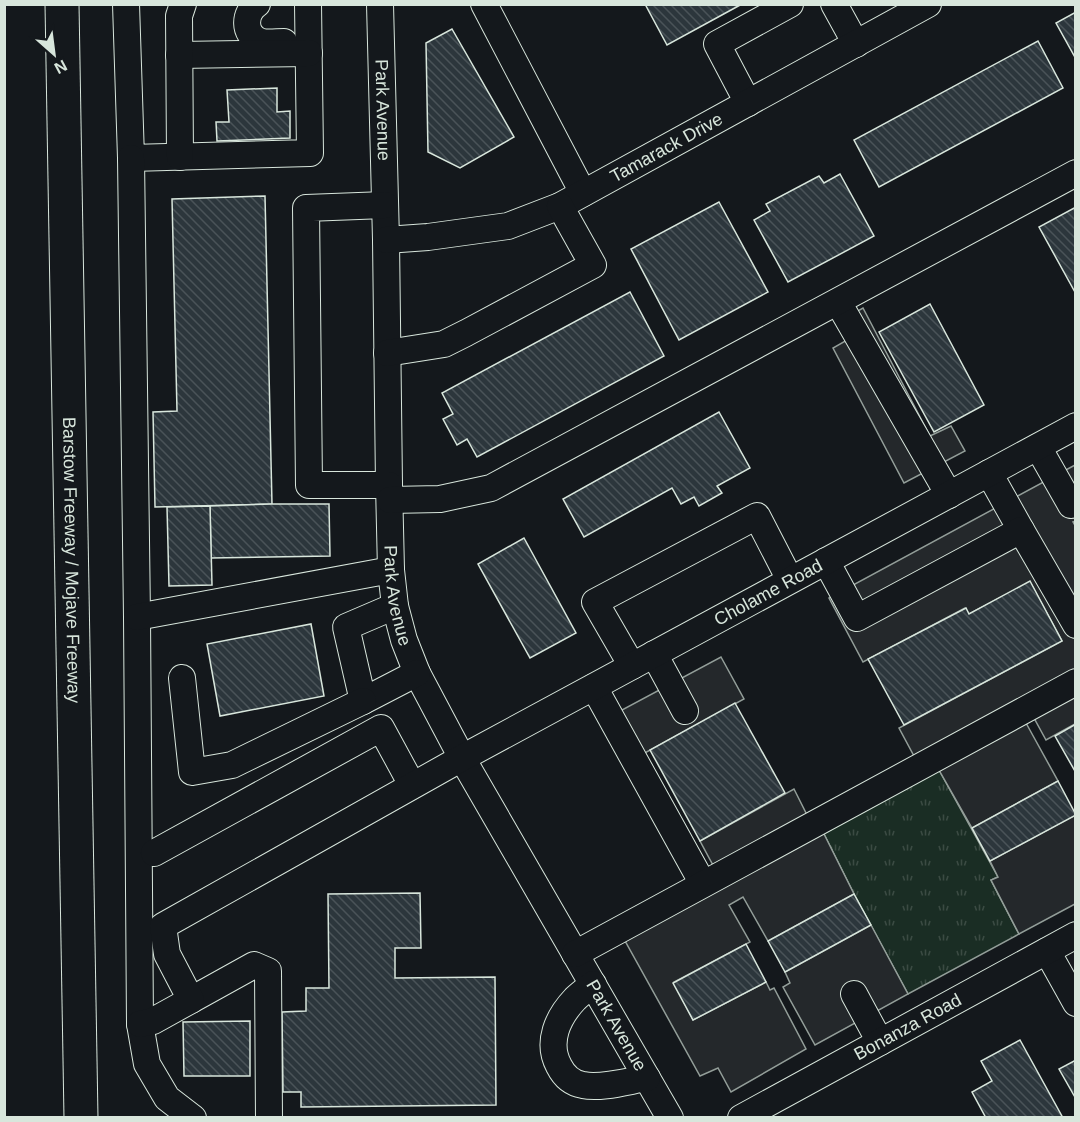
<svg xmlns="http://www.w3.org/2000/svg" width="1080" height="1122" font-family="Helvetica,sans-serif">
<style>
.grass{fill:url(#grass-tufts);stroke:#939e99;stroke-width:1.5}
.parking{fill:#24282b;stroke:#939e99;stroke-width:1.5}
.building{fill:url(#building-back-hatch);stroke:#d8e6dc;stroke-width:1.5}
.lines{fill:none;stroke-linecap:round;stroke-linejoin:round}
.minor-casing{stroke:#d8e6dc;stroke-width:28}
.highway-casing{stroke:#d8e6dc;stroke-width:35}
.minor{stroke:#14181c;stroke-width:26}
.highway{stroke:#14181c;stroke-width:33}
.labels{text-anchor:middle;dominant-baseline:central;stroke-width:4.5;stroke-linejoin:round;paint-order:stroke}
.street-label{font-size:18px;fill:#d8e6dc;stroke:#14181c}
</style>
<defs>
<pattern id="grass-tufts" width="24" height="20" patternUnits="userSpaceOnUse" patternTransform="scale(1.5)"><rect width="24" height="20" fill="#1a2d24"/><path d="M3 7l-1-3M5 7V3M7 7l1-3M15 17l-1-3M17 17v-4M19 17l1-3" fill="none" stroke="#3b4b43"/></pattern>
<pattern id="building-back-hatch" width="6" height="6" patternUnits="userSpaceOnUse" patternTransform="scale(1.5)"><rect width="6" height="6" fill="#2c363c"/><path d="M-1 5l2 2M0 0l6 6M5-1l2 2" fill="none" stroke="#4a5358"/></pattern>
</defs>
<rect width="100%" height="100%" fill="#14181c"/>
<polygon class="grass" points="939,770 998,877 991,880 1019,934 908,994 854,894 823,832"/>
<g class="parking">
<polygon points="863,308 930,436 951,426 965,451 904,483 833,348 849,339 840,321"/>
<polygon points="1075,465 1076,521 1073,522 1076,527 1075,670 914,756 899,728 1062,641 1030,582 969,614 965,608 863,662 829,598"/>
<polygon points="721,657 744,699 643,754 620,711"/>
<polygon points="1075,695 1075,724 1046,740 1034,718"/>
<polygon points="1026,723 1058,781 972,828 939,770"/>
<polygon points="794,789 808,817 714,867 700,841"/>
<polygon points="1075,815 1075,904 1019,934 991,880 998,877 990,861"/>
<polygon points="823,832 854,894 768,941 743,897 729,905 750,942 674,982 693,1020 766,982 770,990 774,988 806,1049 731,1092 718,1068 700,1076 624,939"/>
<polygon points="871,925 908,994 815,1045 783,987 790,983 785,972"/>
</g>
<g class="building">
<polygon points="645,4 742,4 667,45"/>
<polygon points="1076,12 1076,59 1056,23"/>
<polygon points="452,29 514,137 460,168 428,152 426,43"/>
<polygon points="1038,41 1063,88 879,187 854,140"/>
<polygon points="277,88 277,112 290,111 290,138 217,141 216,122 229,122 227,90"/>
<polygon points="840,174 874,236 788,282 754,220 770,211 766,204 819,176 824,183"/>
<polygon points="265,196 272,504 155,507 153,412 177,411 172,199"/>
<polygon points="719,202 768,292 679,340 631,249"/>
<polygon points="1076,207 1076,294 1039,227"/>
<polygon points="630,292 664,356 477,457 467,439 457,445 443,419 453,414 442,393"/>
<polygon points="930,304 984,405 934,432 879,332"/>
<polygon points="719,412 750,468 717,486 722,493 699,506 694,497 681,504 672,488 584,537 563,499"/>
<polygon points="272,504 329,504 330,556 211,558 210,506"/>
<polygon points="210,506 212,585 169,586 167,507"/>
<polygon points="524,538 576,633 530,658 478,564"/>
<polygon points="1030,581 1062,641 904,725 868,659 966,608 969,614"/>
<polygon points="311,624 324,696 220,716 207,644"/>
<polygon points="735,703 785,793 700,841 650,750"/>
<polygon points="1076,724 1076,773 1055,736"/>
<polygon points="1058,781 1076,815 990,861 972,828"/>
<polygon points="420,893 421,948 395,948 395,978 495,977 496,1105 301,1107 301,1092 283,1092 282,1012 306,1011 306,988 329,988 328,894"/>
<polygon points="854,894 871,925 785,972 768,941"/>
<polygon points="746,944 766,982 693,1020 673,983"/>
<polygon points="250,1021 250,1076 184,1076 183,1022"/>
<polygon points="1020,1040 1063,1118 986,1118 972,1092 992,1081 981,1061"/>
<polygon points="1076,1060 1076,1099 1059,1069"/>
</g>
<g class="lines">
<defs>
<g id="minor">
<polyline points="126,4 131,158 310,153 308,4"/>
<path d="M 257,4 C 244,13 243,34 259,41 C 266,44 276,42 284,42"/>
<path id="s1" d="M 380,4 L 386,240 L 389,485 L 391,570 L 395,606 L 404,640 L 417,673 L 462,758 L 670,1118"/>
<polyline points="484,4 583,193"/>
<polyline points="834,4 856,44"/>
<polyline points="179,55 309,53"/>
<polyline points="748,103 717,44 790,4"/>
<polyline points="180,157 179,16 183,4"/>
<polyline points="131,158 137,617 140,1024 147,1064 167,1098 193,1118"/>
<polyline points="385,205 306,208 309,485 389,485"/>
<path id="s2" d="M 386,240 L 428,237 L 508,226 L 560,206 L 928,4"/>
<polyline points="838,302 949,495"/>
<polyline points="387,353 444,344 466,333 593,265 560,206"/>
<polyline points="1038,447 1071,505 1076,502"/>
<polyline points="989,473 1021,530"/>
<polyline points="390,500 440,499 491,488 1076,173"/>
<polyline points="826,561 857,618 1021,530 1076,625"/>
<polyline points="395,606 346,627 363,701 417,673"/>
<polyline points="137,617 391,570"/>
<polyline points="654,654 685,711"/>
<polyline points="632,666 595,602 757,516 790,580"/>
<polyline points="182,678 192,772 232,765 363,701"/>
<polyline points="594,687 703,884"/>
<polyline points="154,853 381,728 412,785"/>
<polyline points="1047,951 1076,1003"/>
<polyline points="575,954 1076,682"/>
<path d="M 593,984 C 587,989 580,994 575,999 C 558,1017 546,1042 559,1066 C 564,1076 571,1083 583,1085 C 601,1089 628,1081 647,1078"/>
<polyline points="854,994 880,1042"/>
<polyline points="191,1000 254,965 268,971 269,1118"/>
<path id="s3" d="M 140,1024 L 153,1021 L 191,1000 L 167,954 L 163,926 L 462,758 L 1076,426"/>
<path id="s4" d="M 741,1118 L 1076,935"/>
</g>
<g id="highway">
<path id="s5" d="M 62,4 L 81,1118"/>
</g>
</defs>
<use href="#minor" class="minor-casing"/>
<use href="#highway" class="highway-casing"/>
<use href="#minor" class="minor"/>
<use href="#highway" class="highway"/>
</g>
<g class="labels">
<g class="street-label">
<text stroke="none"><textPath href="#s1" startOffset="106">Park Avenue</textPath></text>
<text stroke="none"><textPath href="#s2" startOffset="300">Tamarack Drive</textPath></text>
<text stroke="none"><textPath href="#s5" startOffset="556">Barstow Freeway / Mojave Freeway</textPath></text>
<text stroke="none"><textPath href="#s3" startOffset="828">Cholame Road</textPath></text>
<text stroke="none"><textPath href="#s1" startOffset="592">Park Avenue</textPath></text>
<text stroke="none"><textPath href="#s1" startOffset="1078">Park Avenue</textPath></text>
<text stroke="none"><textPath href="#s4" startOffset="190">Bonanza Road</textPath></text>
</g>
</g>
<rect width="1080" height="1122" fill="none" stroke="#d8e6dc" stroke-width="12"/>
<g transform="translate(54 54) rotate(152)" stroke="#14181c" stroke-width="4.5" paint-order="stroke">
<path d="M0-4.5L10 22L0 15L-10 22Z" fill="#d8e6dc"/>
<text y="-9" font-size="16" font-weight="bold" text-anchor="middle" fill="#d8e6dc">N</text>
</g>
</svg>
